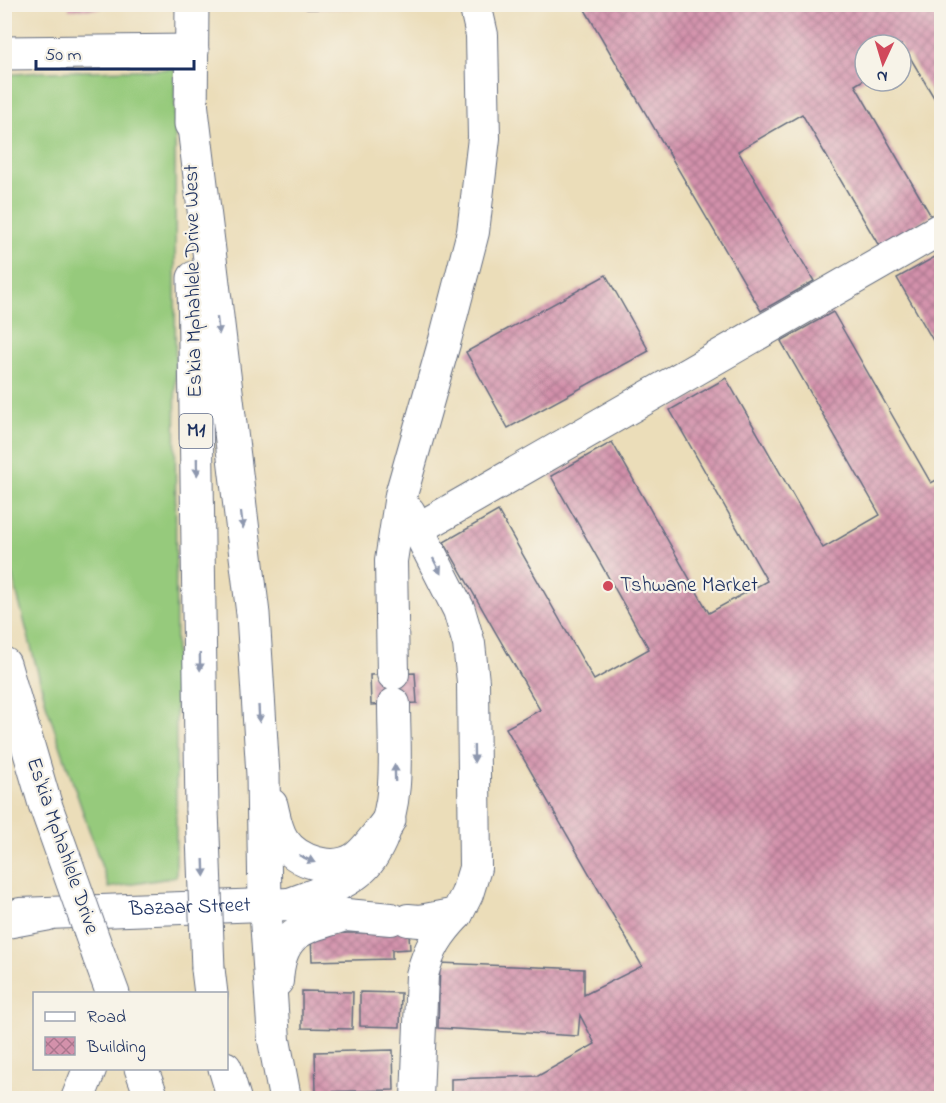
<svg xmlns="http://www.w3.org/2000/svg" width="946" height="1103" font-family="'Indie Flower',sans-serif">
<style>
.grass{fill:#96ca7b;stroke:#587c6c;stroke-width:1.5}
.building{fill:url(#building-cross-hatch)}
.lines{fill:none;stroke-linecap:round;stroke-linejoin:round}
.minor-casing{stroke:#646c7e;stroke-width:34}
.major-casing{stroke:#646c7e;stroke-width:35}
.minor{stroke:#fff;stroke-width:32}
.major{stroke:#fff;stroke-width:33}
.major-bridge-casing{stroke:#646c7e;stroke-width:35;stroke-linecap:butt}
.major-bridge{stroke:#fff;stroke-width:33}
.oneway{fill:#8d97ae}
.poi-dot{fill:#d1495b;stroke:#f7f3e8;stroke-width:2}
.labels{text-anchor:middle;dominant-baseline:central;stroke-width:4.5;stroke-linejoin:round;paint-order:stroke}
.shield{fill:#f7f3e8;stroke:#5d6a87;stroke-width:1.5}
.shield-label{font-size:20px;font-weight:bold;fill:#1b2f5e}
.street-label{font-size:21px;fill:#1b2f5e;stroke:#f7f3e8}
.poi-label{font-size:21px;fill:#1b2f5e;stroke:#f7f3e8;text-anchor:start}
</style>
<defs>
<pattern id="building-cross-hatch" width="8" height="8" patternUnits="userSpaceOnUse" patternTransform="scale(1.5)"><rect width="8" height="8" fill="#d391ab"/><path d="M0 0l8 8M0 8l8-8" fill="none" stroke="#aa778e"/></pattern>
</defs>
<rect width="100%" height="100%" fill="#f7f3e8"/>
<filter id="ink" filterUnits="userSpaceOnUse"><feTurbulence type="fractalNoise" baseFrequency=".0167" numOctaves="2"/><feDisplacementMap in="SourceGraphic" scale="12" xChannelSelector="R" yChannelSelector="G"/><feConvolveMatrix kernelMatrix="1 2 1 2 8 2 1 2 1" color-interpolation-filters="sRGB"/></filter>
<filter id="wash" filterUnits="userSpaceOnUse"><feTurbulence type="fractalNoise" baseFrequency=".008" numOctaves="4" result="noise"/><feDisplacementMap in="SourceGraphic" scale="24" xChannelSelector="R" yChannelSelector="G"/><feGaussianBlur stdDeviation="1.35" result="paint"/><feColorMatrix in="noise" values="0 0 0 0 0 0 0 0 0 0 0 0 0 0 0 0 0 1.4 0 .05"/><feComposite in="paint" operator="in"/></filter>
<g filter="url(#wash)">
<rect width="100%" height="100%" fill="#ebddb9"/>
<polygon class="grass" points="175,69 176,877 109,888 47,707 5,549 4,75 42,72"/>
<g id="blocks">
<g class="building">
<polygon points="69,4 102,4 102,9 69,10"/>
<polygon points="307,4 369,4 369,8 307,9"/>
<polygon points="590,4 942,4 942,111 908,54 901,58 901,45 865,45 865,79 855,85 931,216 879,246 802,114 738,151 814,281 761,311 584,8"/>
<polygon points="942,253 942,356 897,278"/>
<polygon points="606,275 649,351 508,428 466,352"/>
<polygon points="833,312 931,483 942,477 942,1098 451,1098 451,1079 538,1076 595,1044 580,1015 578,1036 438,1028 440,963 584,969 584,995 642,966 506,728 540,710 444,542 498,511 594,680 649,649 551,476 612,442 709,613 767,581 670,410 726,378 823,548 880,515 781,341"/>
<polygon points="415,673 417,703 371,705 370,675"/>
<polygon points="407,907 410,949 392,950 392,959 312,961 311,934 391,932"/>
<polygon points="302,991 353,992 352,1029 302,1028"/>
<polygon points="360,992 401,993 400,1027 360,1026"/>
<polygon points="393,1050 394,1090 316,1092 315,1052"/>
</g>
</g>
</g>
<g filter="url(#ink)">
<use href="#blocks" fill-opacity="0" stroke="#646c7e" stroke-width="1.5"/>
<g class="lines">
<defs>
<g id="minor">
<polyline points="418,529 942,228"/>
<polyline points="393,674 391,561 401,495 445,340 473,232 484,138 482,35 475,4"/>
<polyline points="265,904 274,1040 285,1098"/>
<path d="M 290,904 C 313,895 338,888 357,873 C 369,864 375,853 381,840 C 400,797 394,750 394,704"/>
<path id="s1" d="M 20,914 L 290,904 L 346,915 L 391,919"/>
<polyline points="408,920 420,921 457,914 467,894 475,868 473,682 469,644 459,610 409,512"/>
<path d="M 277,981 C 280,930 303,928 346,915"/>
<path d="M 417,1098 L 422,975 C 429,948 438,934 457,914"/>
</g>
<g id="major">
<polyline points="4,53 192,51"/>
<polyline points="191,102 253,614 263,775 265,904"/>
<polyline points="191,124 192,4"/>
<polyline points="194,278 202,810"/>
<polyline points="4,664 45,804"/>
<path d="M 271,805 C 274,817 276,831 283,841 C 297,862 333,873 355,859 C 368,850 379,832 389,820"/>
<polyline points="4,922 47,914"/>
<polyline points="99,956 113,994"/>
<polyline points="208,969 211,994"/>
<polyline points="141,1068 152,1098"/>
<polyline points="225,1068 234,1098"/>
<polyline points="78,1098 90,1068"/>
</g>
</defs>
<use href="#minor" class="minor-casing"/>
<use href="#major" class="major-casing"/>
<use href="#minor" class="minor"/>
<use href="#major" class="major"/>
<defs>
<g id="major-bridge">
<polyline points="45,804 99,956"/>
<polyline points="202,810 208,969"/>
</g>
</defs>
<use href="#major-bridge" class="major-bridge-casing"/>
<use href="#major-bridge" class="major-bridge"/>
</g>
<defs><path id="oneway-solid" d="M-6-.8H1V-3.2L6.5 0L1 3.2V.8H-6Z" transform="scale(1.5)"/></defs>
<g class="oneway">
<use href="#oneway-solid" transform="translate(218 326) rotate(83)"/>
<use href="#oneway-solid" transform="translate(197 467) rotate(89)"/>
<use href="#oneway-solid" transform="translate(242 520) rotate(83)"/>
<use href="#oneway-solid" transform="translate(437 566) rotate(63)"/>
<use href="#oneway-solid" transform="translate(200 662) rotate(89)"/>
<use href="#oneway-solid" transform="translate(259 714) rotate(87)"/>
<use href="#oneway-solid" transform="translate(474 754) rotate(89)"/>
<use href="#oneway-solid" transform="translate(395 773) rotate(-91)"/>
<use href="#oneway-solid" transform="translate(307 859) rotate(25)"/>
<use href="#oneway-solid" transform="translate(204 868) rotate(88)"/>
</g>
</g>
<circle class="poi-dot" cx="608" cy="586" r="6"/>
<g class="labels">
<rect class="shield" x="179.5" y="414" width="33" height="34" rx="4.5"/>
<g class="shield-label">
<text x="196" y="431">M1</text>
</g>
<g class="street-label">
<text transform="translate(194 281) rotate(-91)">Es'kia Mphahlele Drive West</text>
<text transform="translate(62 846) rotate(71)">Es'kia Mphahlele Drive</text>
<text stroke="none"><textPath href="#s1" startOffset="170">Bazaar Street</textPath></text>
</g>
<g class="poi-label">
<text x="620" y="586">Tshwane Market</text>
</g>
</g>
<rect width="946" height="1103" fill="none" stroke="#f7f3e8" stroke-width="24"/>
<rect x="33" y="992" width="195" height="78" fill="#f7f3e8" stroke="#9fa5b1" stroke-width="1.5"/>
<rect x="45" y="1012" width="30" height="9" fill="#ffffff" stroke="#9fa5b1" stroke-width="1.5"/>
<text x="87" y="1022" font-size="18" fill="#1b2f5e">Road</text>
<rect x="45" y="1037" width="30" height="18" fill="url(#building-cross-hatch)" stroke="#9fa5b1" stroke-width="1.5"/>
<text x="87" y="1052" font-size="18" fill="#1b2f5e">Building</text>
<g transform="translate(883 63) rotate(184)"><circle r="28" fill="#f7f3e8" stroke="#9fa5b1" stroke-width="1.5"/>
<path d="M0-4.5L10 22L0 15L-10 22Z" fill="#d1495b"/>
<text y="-9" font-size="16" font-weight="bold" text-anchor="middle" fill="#1b2f5e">N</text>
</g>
<path d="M36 60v9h158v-9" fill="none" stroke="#1b2f5e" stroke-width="3"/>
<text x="45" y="60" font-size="18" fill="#1b2f5e" stroke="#f7f3e8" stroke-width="4.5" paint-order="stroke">50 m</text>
</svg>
